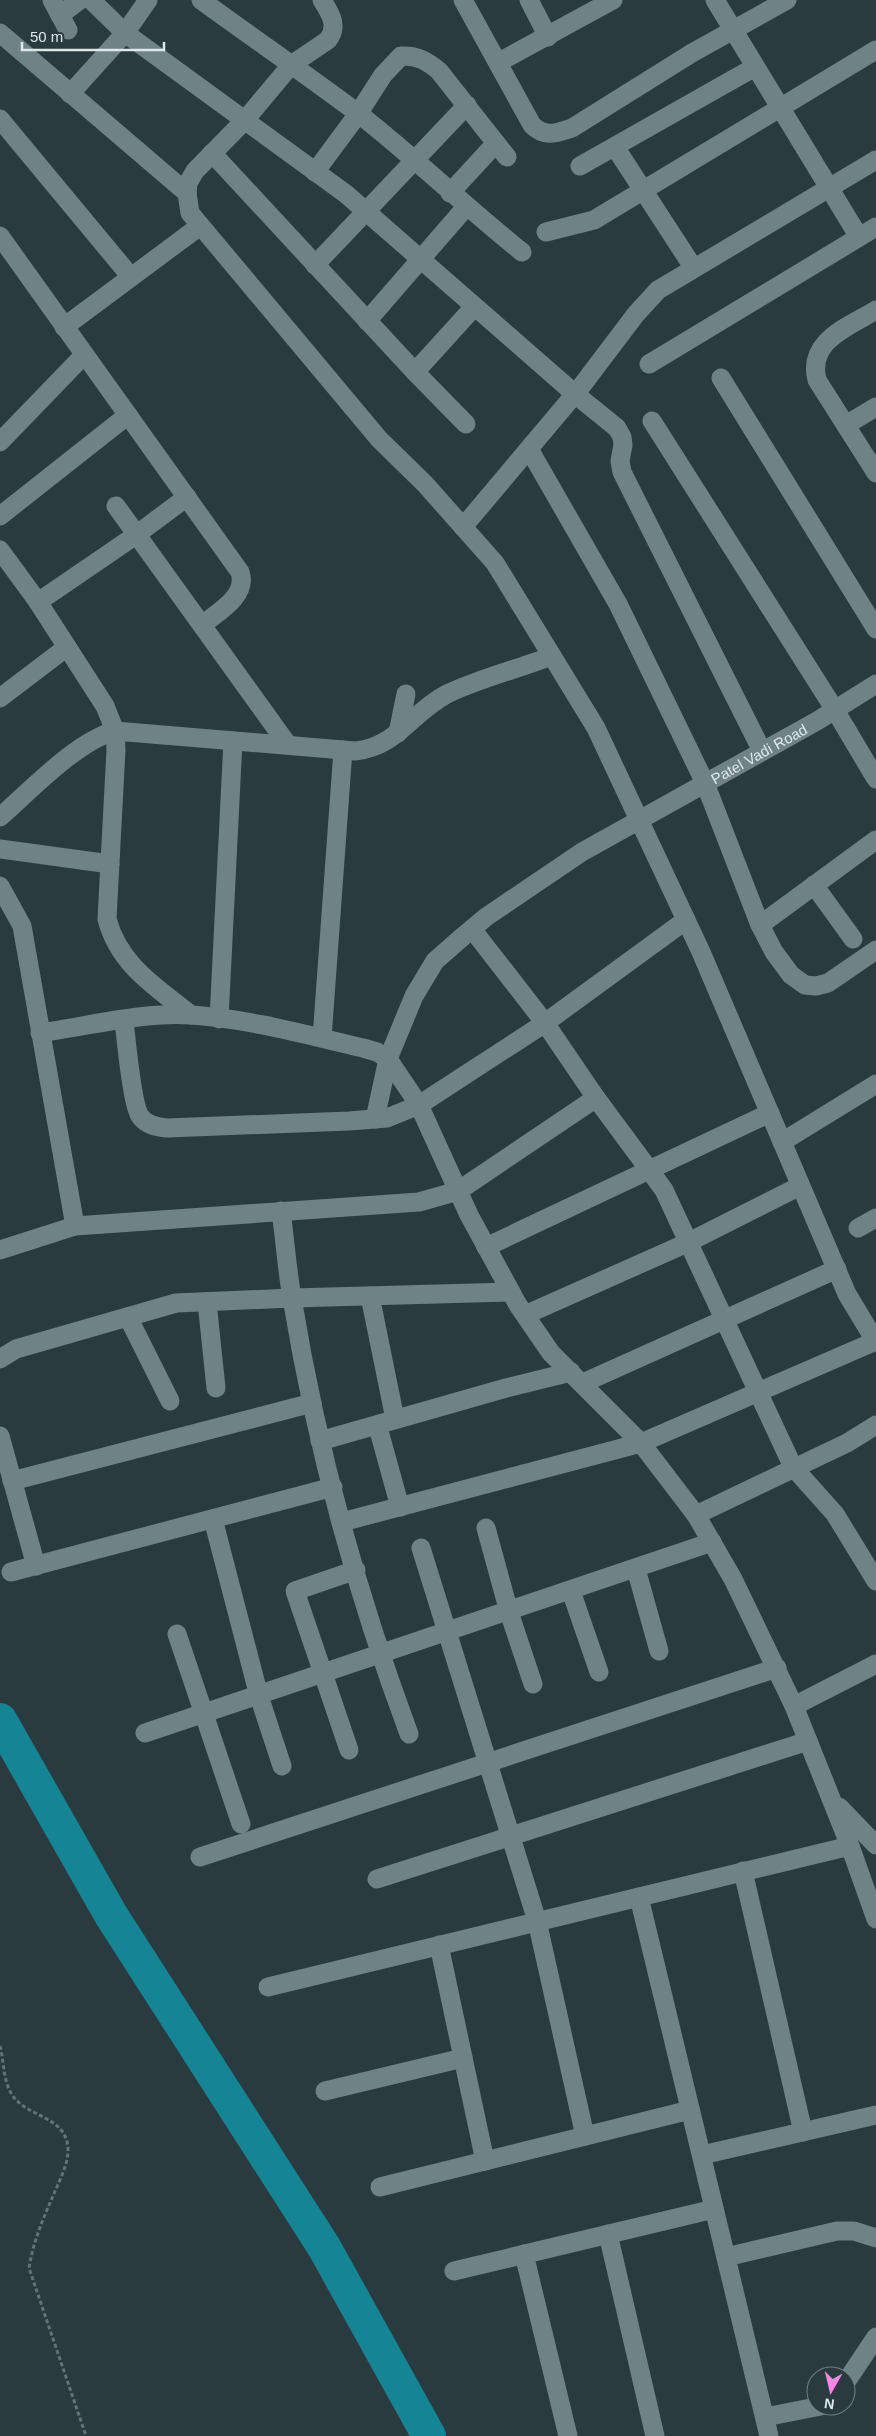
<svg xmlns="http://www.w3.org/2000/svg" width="876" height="2436" font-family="Arial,sans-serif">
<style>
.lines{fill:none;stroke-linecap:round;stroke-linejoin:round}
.river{stroke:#158596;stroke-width:34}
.path{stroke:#637376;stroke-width:3;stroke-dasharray:4 2.5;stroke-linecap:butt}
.minor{stroke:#6f8387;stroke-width:19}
.labels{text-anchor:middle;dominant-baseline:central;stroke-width:4;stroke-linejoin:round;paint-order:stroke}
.street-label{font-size:15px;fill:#dde8ea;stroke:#293b3e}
</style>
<rect width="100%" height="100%" fill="#293b3e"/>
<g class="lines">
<polyline class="river" points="0,1720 111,1915 324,2247 429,2436"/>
<path class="path" d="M 0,2046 C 4,2061 3,2079 11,2093 C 25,2118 67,2115 68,2149 C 68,2166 59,2181 53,2196 C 43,2219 33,2242 29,2268 L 86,2436"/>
<g class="minor">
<polyline points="52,0 68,30"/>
<polyline points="91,0 125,33 346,194 575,394 617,428 622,437 623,445 620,461 622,472 762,751"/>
<path d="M 201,0 C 253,38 307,75 359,114 C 415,158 466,207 522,252"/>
<path d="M 322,0 C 330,13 339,26 328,40 L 291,65 L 245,120 L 195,171 L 188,183 L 187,193 L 190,213 L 379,439 L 425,484 L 495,563 L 552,656 L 596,728 L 701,952 L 847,1294 L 876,1342"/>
<path d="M 463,0 L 532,125 C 545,138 556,133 572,128 L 692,53 L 787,0"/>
<polyline points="529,0 548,37"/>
<polyline points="715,0 859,237"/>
<polyline points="60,15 80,0"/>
<polyline points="0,33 187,193"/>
<polyline points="499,62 613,0"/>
<polyline points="70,94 125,33 148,0"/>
<polyline points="0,119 131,277"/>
<polyline points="615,147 693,267"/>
<polyline points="212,153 415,372 466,424"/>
<polyline points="580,166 755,67"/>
<path d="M 315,172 L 358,114 L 383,75 L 401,56 C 417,55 427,61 439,71 L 507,157"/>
<polyline points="450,193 496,143"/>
<polyline points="546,232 594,220 876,50"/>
<path d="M 0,236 L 240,572 C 248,596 218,612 202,625"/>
<polyline points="315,265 467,105"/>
<path d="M 876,310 C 848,327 807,341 817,380 L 876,473"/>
<polyline points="367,321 466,207"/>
<polyline points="64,327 200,226"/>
<polyline points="649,364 876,227"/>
<polyline points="415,372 474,307"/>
<polyline points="721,378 876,629"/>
<polyline points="652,421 835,710 876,779"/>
<polyline points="846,425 876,407"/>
<polyline points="0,442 84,355"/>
<polyline points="529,449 618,604 705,783 760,925 774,952 791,975 805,985 816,986 828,983 876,950"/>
<polyline points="116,506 288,745"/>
<polyline points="0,516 128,415"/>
<polyline points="463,527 580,388 636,314 658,290 876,160"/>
<path d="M 0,550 L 38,602 L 105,706 L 115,731 L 116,750 L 107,919 C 119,965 156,987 191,1015"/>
<polyline points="38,602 136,535 187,497"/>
<polyline points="0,698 67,647"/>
<polyline points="398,733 406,694"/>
<path d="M 0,817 C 31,790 77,741 115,731 L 355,751 C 397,747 412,712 447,694 C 480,678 518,669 552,656"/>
<polyline points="0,849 110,864"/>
<polyline points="814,885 853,939"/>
<polyline points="0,886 22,926 75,1226"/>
<polyline points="760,925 876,840"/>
<polyline points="472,929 545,1023 596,1098 664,1190 793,1467 835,1514 876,1581"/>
<polyline points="219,1019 233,741"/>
<path d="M 124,1020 C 126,1038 132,1104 140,1116 C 146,1125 157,1127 167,1128 L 349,1121 L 387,1118 L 419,1105 L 545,1023 L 686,920"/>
<path d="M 40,1033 C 89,1026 141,1012 191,1015 C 250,1019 307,1035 363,1048 L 377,1052 L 388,1059 L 419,1105 L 469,1215 L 518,1305 L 551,1353 L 641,1443 L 696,1515 L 733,1579 L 794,1706 L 850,1846 L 876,1919"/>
<polyline points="322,1038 343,750"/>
<path id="s1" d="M 375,1119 L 388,1059 L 414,996 L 435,961 L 460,939 L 486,917 L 582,852 L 817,721 L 876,684"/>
<polyline points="782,1142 876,1084"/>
<path d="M 281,1211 C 285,1240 287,1269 292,1298 C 316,1445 357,1594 409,1734"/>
<polyline points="858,1228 876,1218"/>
<polyline points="486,1247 770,1113"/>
<polyline points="0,1250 75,1226 419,1202 458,1191 596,1098"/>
<polyline points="370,1296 395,1419"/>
<polyline points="207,1302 216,1388"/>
<polyline points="525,1315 687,1243 800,1186"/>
<polyline points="128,1317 170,1401"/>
<polyline points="0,1359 16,1349 176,1303 292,1298 510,1292"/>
<polyline points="583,1383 837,1269"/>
<polyline points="380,1424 379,1431 400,1507"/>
<polyline points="0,1436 36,1566"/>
<polyline points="320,1441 506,1388 571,1372"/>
<polyline points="12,1481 312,1403"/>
<polyline points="696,1515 847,1443 876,1425"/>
<polyline points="213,1519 259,1696 282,1766"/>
<polyline points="342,1522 641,1443 876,1341"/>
<polyline points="486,1528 509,1612 533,1684"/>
<polyline points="421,1548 537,1921 585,2136"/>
<polyline points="636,1569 659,1651"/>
<polyline points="11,1572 333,1487"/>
<polyline points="571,1591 599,1672"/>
<polyline points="177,1634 241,1824"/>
<polyline points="794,1706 876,1664"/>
<polyline points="145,1733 712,1542"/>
<polyline points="349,1750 295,1591 356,1570"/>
<polyline points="839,1807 876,1845"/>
<polyline points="200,1857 777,1668"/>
<polyline points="743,1871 803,2132"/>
<polyline points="377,1879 808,1741"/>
<polyline points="639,1897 769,2436"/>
<polyline points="439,1945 485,2161"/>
<polyline points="268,1987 850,1846"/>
<polyline points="325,2091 463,2058"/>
<polyline points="702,2155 876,2115"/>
<polyline points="380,2187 690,2110"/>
<polyline points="608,2234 655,2436"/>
<polyline points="524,2254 568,2436"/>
<polyline points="726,2257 837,2231 854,2231 876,2238"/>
<polyline points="454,2271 714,2209"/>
<polyline points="846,2382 876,2337"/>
<polyline points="765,2417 821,2406"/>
</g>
</g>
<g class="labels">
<g class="street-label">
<text stroke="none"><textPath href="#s1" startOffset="556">Patel Vadi Road</textPath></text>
</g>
</g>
<g transform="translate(831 2391) rotate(188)"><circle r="24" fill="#293b3e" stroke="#718083"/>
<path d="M0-4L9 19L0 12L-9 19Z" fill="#fa87e7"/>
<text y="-8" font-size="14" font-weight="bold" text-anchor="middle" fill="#dde8ea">N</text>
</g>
<path d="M22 42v8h142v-8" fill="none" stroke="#dde8ea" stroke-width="2.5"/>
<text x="30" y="42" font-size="15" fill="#dde8ea" stroke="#293b3e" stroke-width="4" paint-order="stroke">50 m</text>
</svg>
